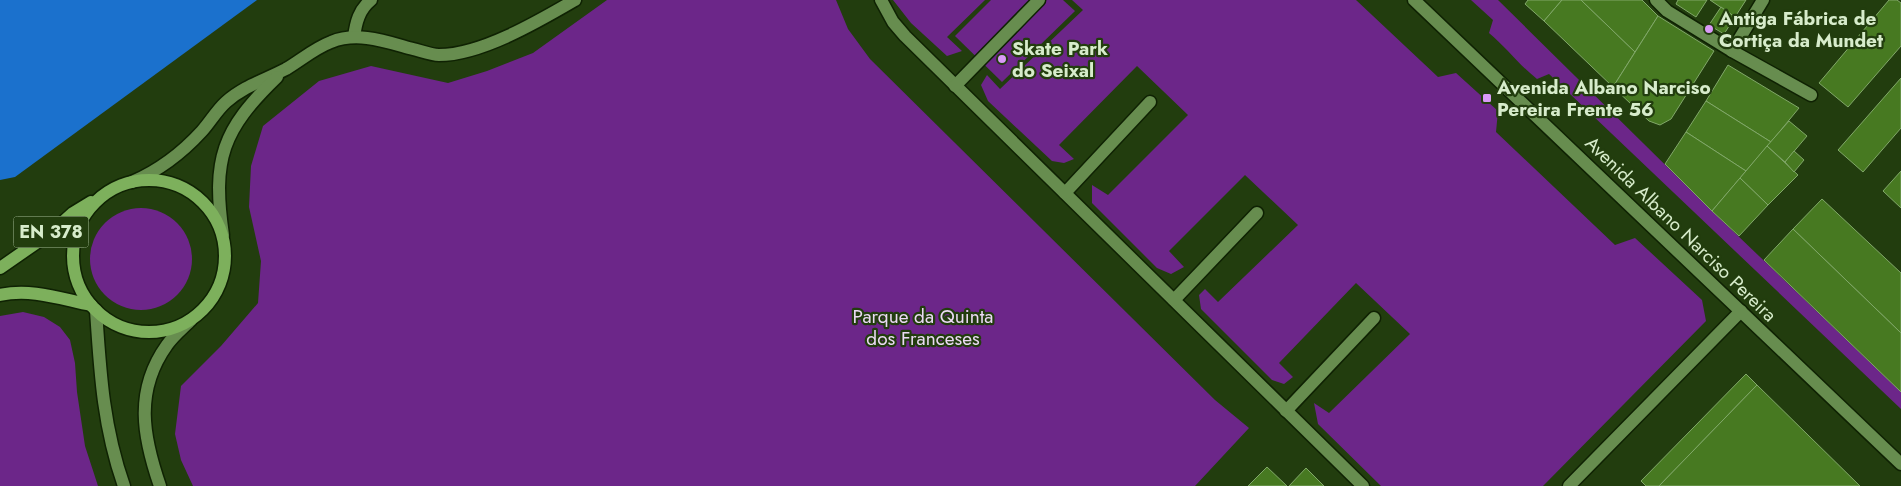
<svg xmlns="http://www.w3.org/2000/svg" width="1901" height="486" font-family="Jost,sans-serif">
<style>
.green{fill:#6c2689}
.water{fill:#1b71cd}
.building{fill:#477921;stroke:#81a869}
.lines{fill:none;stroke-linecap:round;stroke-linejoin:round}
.service-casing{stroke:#0f2203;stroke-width:15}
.minor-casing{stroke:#0f2203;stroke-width:15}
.tertiary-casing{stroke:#0f2203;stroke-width:15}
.secondary-casing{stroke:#0f2203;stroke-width:15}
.primary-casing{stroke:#0f2203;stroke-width:15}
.service{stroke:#678d4f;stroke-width:12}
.minor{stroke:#678d4f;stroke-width:12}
.tertiary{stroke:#678d4f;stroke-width:12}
.secondary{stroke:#678d4f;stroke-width:12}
.primary{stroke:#7db05c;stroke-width:12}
.poi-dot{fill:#d99af7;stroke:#223d0e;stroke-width:2}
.labels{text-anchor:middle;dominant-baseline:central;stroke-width:4.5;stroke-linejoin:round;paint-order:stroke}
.shield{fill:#223d0e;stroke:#a1b892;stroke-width:1}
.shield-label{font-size:18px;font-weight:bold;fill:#d7eccb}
.poi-label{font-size:19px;font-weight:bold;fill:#d7eccb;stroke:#223d0e;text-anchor:start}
.street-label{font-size:19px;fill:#d7eccb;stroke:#223d0e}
.park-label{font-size:19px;fill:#ebdaf4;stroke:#223d0e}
</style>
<rect width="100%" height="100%" fill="#223d0e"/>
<g class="green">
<polygon points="607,0 836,0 848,29 870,59 1215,400 1249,428 1195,486 193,486 181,460 175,434 181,386 221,346 258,303 261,261 249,207 251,166 263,126 319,81 371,66 448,83 487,71 533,53"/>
<polygon points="893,0 985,0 947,37 962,51 947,56 911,23"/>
<polygon points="991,0 1063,0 1075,11 1002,82 955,36"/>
<polygon points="1072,0 1356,0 1438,77 1456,73 1498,111 1496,132 1615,245 1635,238 1702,300 1706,321 1543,486 1381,486 1318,424 1314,403 1329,413 1410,334 1356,283 1279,363 1293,377 1284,384 1272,380 1201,309 1199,295 1205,289 1218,302 1298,225 1245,175 1169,251 1184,267 1171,274 1157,268 1092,203 1092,185 1108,195 1188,115 1137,66 1059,145 1074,159 1064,163 1052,161 988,101 981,85 987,75 1000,89 1083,10"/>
<path d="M 1471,0 L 1498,0 L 1712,211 L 1901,392 L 1901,409 L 1549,74 L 1537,79 C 1519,65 1506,47 1489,33 L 1493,20 Z"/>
<circle cx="141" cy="259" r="51"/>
<polygon points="23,312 44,317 60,327 70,340 75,363 77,392 85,446 98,486 0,486 0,316"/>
</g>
<polygon class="water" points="0,0 257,0 15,177 0,180"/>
<g class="building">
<polygon points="1528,0 1562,0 1544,21 1525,4"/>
<polygon points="1562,0 1581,0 1635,52 1613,87 1544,21"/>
<polygon points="1581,0 1642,0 1658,16 1635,52"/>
<polygon points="1678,0 1707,0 1696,17 1676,4"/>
<polygon points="1710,0 1746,0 1735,17"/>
<polygon points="1889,0 1897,0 1901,3 1901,46 1848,107 1819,83"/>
<polygon points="1721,7 1735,17 1724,34 1709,25"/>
<polygon points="1658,16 1714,51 1671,119 1660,125 1649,121 1613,87"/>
<polygon points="1728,65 1799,108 1771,142 1706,101"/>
<polygon points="1901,78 1901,128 1863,172 1838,150"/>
<polygon points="1706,101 1771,142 1746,171 1686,132"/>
<polygon points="1789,121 1807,136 1785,162 1767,146"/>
<polygon points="1686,132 1746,171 1712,211 1665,164"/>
<polygon points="1767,146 1798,175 1768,205 1740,178"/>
<polygon points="1794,151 1804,160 1794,172 1785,162"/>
<polygon points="1901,171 1901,208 1883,191"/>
<polygon points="1740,178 1768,205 1739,236 1712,211"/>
<polygon points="1822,199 1901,273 1901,333 1793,229"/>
<polygon points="1793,229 1901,333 1901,392 1764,260"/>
<polygon points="1746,374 1757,385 1659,486 1646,486 1641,481"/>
<polygon points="1757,385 1860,486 1659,486"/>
<polygon points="1267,467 1287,486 1248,486"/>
<polygon points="1306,468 1324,486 1289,486"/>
</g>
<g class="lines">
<defs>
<path id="service" d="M 354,37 C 356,22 359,10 371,0"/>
<g id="minor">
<polyline points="881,0 893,22 905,36 1363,486"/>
<polyline points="1656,0 1667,11 1732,51"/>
<polyline points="1763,0 1732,51 1811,95"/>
<polyline points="955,86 1039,0"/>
<polyline points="1065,193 1150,102"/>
<polyline points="1174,300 1257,213"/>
<polyline points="1286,411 1374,318"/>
<polyline points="1569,486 1741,311"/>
</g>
<g id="tertiary">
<polyline points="1414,0 1901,464"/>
<path d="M 132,182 C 160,170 181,154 202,131 C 210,122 217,110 226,102 C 244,86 265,80 286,69 C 301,60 315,48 331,42 C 358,31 387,42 413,49 C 421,51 431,55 439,55 C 481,55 539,21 575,0"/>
<path d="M 223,235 C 212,159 222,130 277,77"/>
</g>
<g id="secondary">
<path d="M 96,310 C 100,371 103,427 124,486"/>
<path d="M 160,486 C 143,437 134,391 167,345 C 173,336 183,328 191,320"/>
</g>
<g id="primary">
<circle cx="149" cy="256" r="76"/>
<polyline points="0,268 52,232 73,213 91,202"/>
<path d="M 0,295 C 31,288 61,299 91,305"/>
</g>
</defs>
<use href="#service" class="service-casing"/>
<use href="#minor" class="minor-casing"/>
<use href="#tertiary" class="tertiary-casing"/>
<use href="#secondary" class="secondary-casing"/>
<use href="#primary" class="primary-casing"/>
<use href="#service" class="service"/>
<use href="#minor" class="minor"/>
<use href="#tertiary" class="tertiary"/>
<use href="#secondary" class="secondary"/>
<use href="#primary" class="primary"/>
</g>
<g class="poi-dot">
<circle cx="1709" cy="29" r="5"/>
<circle cx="1002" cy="59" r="5"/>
<rect x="1482" y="93" width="10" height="10" rx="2.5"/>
</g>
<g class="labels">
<rect class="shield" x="13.5" y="216.5" width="75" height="31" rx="4"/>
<g class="shield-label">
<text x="51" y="232">EN 378</text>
</g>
<g class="poi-label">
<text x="1719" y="18">Antiga Fábrica de<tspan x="1719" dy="22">Cortiça da Mundet</tspan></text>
<text x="1012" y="48">Skate Park<tspan x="1012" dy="22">do Seixal</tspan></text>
<text x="1497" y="87">Avenida Albano Narciso<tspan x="1497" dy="22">Pereira Frente 56</tspan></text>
</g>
<g class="street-label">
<text transform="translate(1681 229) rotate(44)">Avenida Albano Narciso Pereira</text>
</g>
<g class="park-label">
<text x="923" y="316">Parque da Quinta<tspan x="923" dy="22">dos Franceses</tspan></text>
</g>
</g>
</svg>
